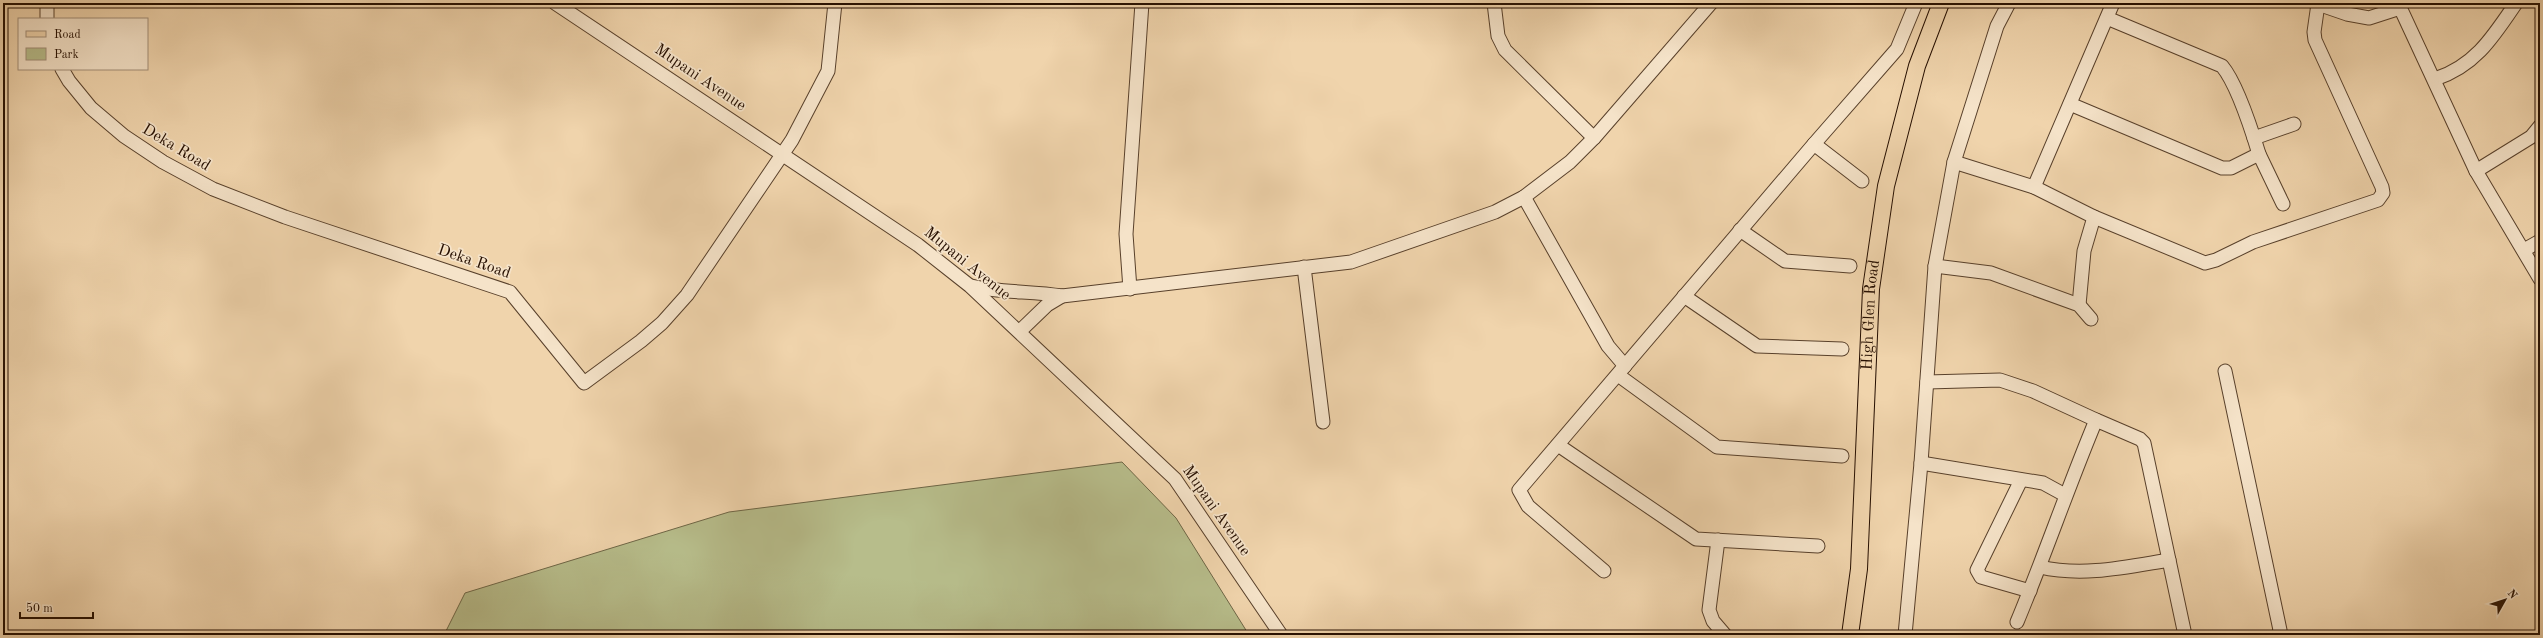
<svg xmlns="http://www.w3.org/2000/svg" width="2543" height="638" font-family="'Old Standard TT',serif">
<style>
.green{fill:#b7bd8b;stroke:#6e6646}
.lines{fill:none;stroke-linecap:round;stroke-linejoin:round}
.minor-casing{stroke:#58402b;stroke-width:15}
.major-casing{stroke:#260f00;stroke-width:18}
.minor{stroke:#f5e3c9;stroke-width:13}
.major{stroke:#f0d4ac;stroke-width:16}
.labels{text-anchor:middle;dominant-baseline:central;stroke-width:3.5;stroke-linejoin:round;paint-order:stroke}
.street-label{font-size:16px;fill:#260f00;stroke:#f5e3c9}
</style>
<rect width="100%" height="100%" fill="#f0d4ac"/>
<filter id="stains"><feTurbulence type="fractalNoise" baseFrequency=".005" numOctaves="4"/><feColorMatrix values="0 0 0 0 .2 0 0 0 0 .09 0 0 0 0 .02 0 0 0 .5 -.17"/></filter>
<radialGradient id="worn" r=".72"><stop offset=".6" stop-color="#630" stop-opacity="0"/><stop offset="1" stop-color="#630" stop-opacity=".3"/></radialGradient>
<polygon class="green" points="1122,462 1176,518 1249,635 444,635 465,593 729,512"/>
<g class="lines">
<defs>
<g id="minor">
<polyline points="47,3 47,19"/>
<polyline points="555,3 918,245 970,286 1175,479 1281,635"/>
<polyline points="1494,3 1498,36 1505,50 1594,138"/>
<polyline points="2315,3 2347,14 2369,18 2400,8"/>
<polyline points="2398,3 2476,171 2540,279"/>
<polyline points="62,69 69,81 91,108 124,136 163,162 213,189 285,217 510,292 584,383 641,341 662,323 687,295 792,140 828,71 835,3"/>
<path d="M 2435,79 C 2475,66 2493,37 2516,3"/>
<path d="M 2070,104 L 2222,168 L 2231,168 L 2259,154 C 2252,131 2237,84 2222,66 L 2107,18"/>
<polyline points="2254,138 2294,124"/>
<polyline points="1814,144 1862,181"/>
<polyline points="2259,154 2283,204"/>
<polyline points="1954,162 2034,187 2094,217 2205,263 2216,260 2253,242 2378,200 2383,193 2382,187 2315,40 2314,32 2318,4"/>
<polyline points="2476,171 2531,137 2540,126"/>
<polyline points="2034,187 2113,3"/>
<polyline points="1524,197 1608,346 1625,366"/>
<polyline points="1740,230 1785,261 1850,266"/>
<polyline points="2524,250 2540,241"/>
<polyline points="1935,266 1991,273 2079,305 2091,319"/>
<polyline points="1304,267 1323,422"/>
<path d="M 971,286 C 1001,293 1032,291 1062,296 L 1351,262 L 1495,212 L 1524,197 L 1570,162 L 1594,138 L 1711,3"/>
<polyline points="1130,289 1126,234 1142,3"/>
<polyline points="1684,296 1757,346 1842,349"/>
<polyline points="2079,305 2084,251 2094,217"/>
<polyline points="1020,331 1047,305 1062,296"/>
<polyline points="2225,371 2280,630 2278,635"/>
<polyline points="1618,375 1717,447 1842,456"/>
<polyline points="1927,382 2000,380 2033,391 2096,420"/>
<polyline points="1558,445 1696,539 1818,546"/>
<polyline points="1921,463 2043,483 2065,495"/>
<polyline points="2021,480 1977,570 1981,577 2030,591"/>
<polyline points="1718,540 1709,610 1713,621 1725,635"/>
<path d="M 2040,567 C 2083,577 2126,567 2169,560"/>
<polyline points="1604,571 1528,506 1519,490 1814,144 1897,49 1916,3"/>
<path d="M 2017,622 C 2045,555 2068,487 2096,420 L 2140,439 L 2144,443 L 2185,635"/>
<polyline points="1905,635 1921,463 1935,266 1954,162 1997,26 2009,3"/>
</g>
<g id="major">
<path id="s1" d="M 1850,635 L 1859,569 L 1871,289 L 1886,186 L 1917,66 L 1941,3"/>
</g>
</defs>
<use href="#minor" class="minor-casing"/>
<use href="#major" class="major-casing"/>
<use href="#minor" class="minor"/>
<use href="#major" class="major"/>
</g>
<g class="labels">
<g class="street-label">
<text transform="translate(700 78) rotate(34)">Mupani Avenue</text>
<text transform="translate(176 148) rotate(31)">Deka Road</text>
<text transform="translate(474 262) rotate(19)">Deka Road</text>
<text transform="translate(967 264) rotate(39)">Mupani Avenue</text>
<text stroke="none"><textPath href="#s1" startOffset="321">High Glen Road</textPath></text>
<text transform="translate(1216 511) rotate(55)">Mupani Avenue</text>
</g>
</g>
<rect width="2543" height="638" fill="none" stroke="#f0d4ac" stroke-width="16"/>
<rect x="4" y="4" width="2535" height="630" fill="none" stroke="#260f00" stroke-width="2"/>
<rect x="8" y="8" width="2527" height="622" fill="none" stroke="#260f00"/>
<rect x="18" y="18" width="130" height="52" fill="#f5e3c9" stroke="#a28e79"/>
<rect x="26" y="31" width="20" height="6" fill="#f0d4ac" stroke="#a28e79"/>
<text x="54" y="38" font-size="12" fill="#260f00">Road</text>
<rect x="26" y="48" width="20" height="12" fill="#b7bd8b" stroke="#a28e79"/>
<text x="54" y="58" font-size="12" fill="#260f00">Park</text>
<g transform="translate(2505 600) rotate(51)" stroke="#f5e3c9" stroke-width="3" paint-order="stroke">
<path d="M0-3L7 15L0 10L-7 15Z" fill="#260f00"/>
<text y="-6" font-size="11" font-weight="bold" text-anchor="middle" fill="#260f00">N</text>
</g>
<path d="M20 612v6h73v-6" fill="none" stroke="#260f00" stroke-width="2"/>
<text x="26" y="612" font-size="12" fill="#260f00" stroke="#f5e3c9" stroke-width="3" paint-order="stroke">50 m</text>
<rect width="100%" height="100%" filter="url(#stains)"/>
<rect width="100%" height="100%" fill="url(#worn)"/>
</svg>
